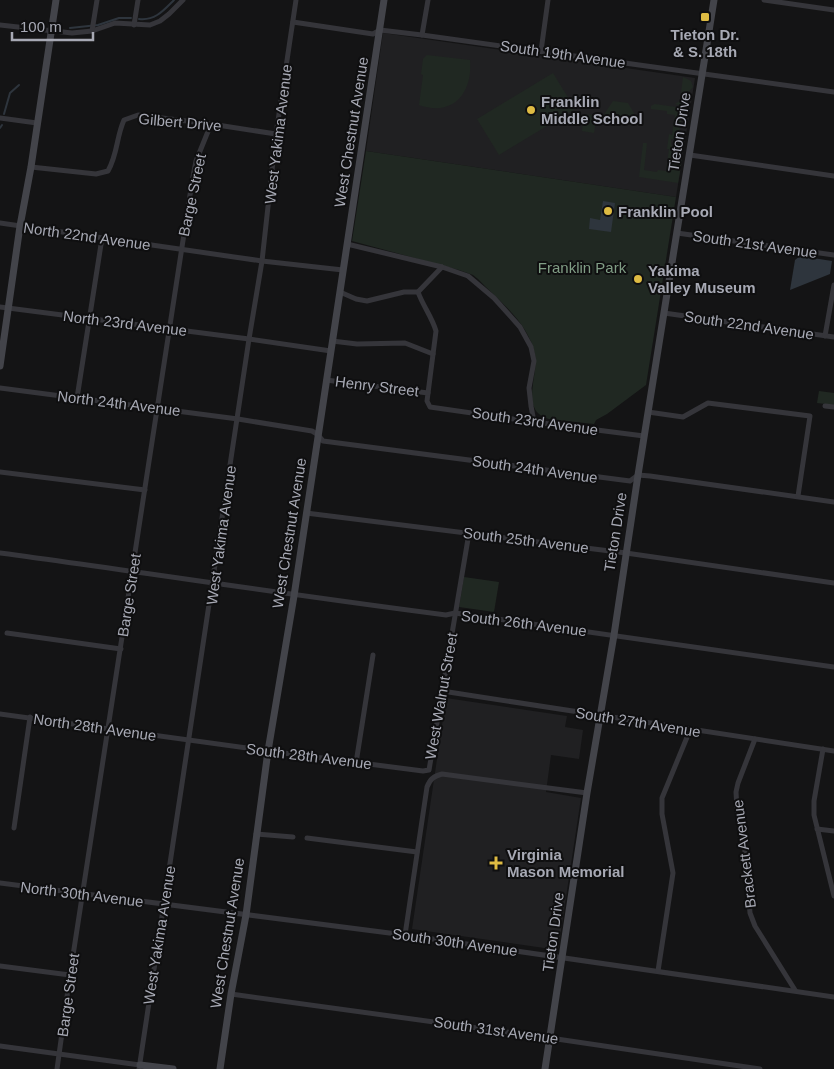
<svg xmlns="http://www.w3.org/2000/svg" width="834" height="1069" font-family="Arial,sans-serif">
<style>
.built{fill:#202022}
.green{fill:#202822}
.water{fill:#2e353d}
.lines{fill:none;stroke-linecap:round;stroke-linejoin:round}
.stream{stroke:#2e353d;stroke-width:2}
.street{stroke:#35353a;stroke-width:5}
.secondary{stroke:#43444a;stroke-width:7}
.poi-dot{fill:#debb43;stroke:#0f0f10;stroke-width:2}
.labels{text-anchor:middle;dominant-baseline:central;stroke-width:4;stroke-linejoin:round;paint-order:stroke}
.poi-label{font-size:15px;font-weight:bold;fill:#a7a9b4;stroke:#0f0f10;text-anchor:start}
.street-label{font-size:15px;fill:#a7a9b4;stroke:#0f0f10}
.park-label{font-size:15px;fill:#809d85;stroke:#0f0f10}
</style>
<rect width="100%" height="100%" fill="#141415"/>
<g class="built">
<polygon points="383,33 695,78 676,197 366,151"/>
<polygon points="446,698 567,716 565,727 583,730 579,759 551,755 546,792 581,798 558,950 412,929"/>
</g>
<g class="green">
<path d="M 427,55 L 470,60 C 473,93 453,117 419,105 L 423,75 L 421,74 L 423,59 Z"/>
<polygon points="553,73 575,109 499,155 477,119"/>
<polygon points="683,77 691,81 693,87 685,96 683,106 675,104 680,101"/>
<polygon points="613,101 628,103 641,125 601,119"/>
<polygon points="655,104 683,108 679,134 674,139 671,139 671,144 682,160 678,183 639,177 643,143 647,143 644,170 657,172 658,170 666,171 669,149 667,149 669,134 672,135 675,115 667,114 667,111 651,109 651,106"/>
<polygon points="584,114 597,116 594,133 582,131"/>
<path d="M 366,151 L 676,197 L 646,385 L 607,414 L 596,420 L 594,424 L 549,419 C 519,411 539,375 535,355 C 529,323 500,302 478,279 L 473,275 L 459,270 L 352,241 Z"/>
<polygon points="819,391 834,393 834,405 817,403"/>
<polygon points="464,577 499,582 494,612 459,607"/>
</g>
<g class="water">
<polygon points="603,201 615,203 611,232 589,229 590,218 600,220"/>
<polygon points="800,256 832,261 830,274 790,290 795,260"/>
</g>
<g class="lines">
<g class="stream">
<path d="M 139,19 C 155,21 164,10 174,0"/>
<polyline points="70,28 98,25 119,18 131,18"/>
<polyline points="4,114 10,93 19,85"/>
<polyline points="0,128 2,125"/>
</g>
<g class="street">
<polyline points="764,0 834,10"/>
<polyline points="293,22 373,34 380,30 422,35 834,92"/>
<polyline points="0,25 72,33 92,31 115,23 150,25 160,21 169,14 183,0"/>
<polyline points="134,25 138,0"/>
<polyline points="92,31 97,0"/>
<polyline points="422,35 428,0"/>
<polyline points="541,51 548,0"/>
<polyline points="0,118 37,123"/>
<polyline points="690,155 834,176"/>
<path d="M 31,167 L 96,174 L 108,171 C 118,153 116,138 124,120 L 138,115 L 211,124 L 276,134"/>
<polyline points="0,223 262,261 343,270"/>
<polyline points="677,233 834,255"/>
<polyline points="347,244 442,267 468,276 494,298 520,327 531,347 534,361 529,388 531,406 534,422"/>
<path d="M 442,267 L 418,292 C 423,306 432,317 436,331 L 427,401 L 430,407 L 534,422 L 644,436"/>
<polyline points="340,292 356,299 367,301 404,292 418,292"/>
<polyline points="0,307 249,339 331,351"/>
<polyline points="664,313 834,337"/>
<polyline points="825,336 834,285"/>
<polyline points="332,341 357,344 405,343 433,354"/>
<polyline points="326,380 428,393"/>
<polyline points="0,388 238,419 312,431 317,434 323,441 630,481 638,475 650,476 834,502"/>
<polyline points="77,398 102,238"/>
<polyline points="825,406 834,407"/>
<polyline points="648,412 683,417 708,403 810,416 798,496"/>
<polyline points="0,472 145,490"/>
<polyline points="306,513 626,553 834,583"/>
<path d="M 0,553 C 149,573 297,596 446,615 L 455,613 L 834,667"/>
<polyline points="7,633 121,649"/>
<polyline points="442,691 834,751"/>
<polyline points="0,714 268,751 423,771 429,770 469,533"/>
<polyline points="755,739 738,783 736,792 737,809 744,839 750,913 755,926 795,990"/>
<polyline points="823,749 814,801 814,815 834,896"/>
<polyline points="356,763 373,655"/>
<polyline points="14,828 30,717"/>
<polyline points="817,829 834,831"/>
<polyline points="256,834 293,837"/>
<polyline points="307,838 417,852"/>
<polyline points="0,883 405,935 834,997"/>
<path d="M 405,935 L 427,787 C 430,779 434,776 442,774 L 587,793"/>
<polyline points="0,966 70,975"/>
<polyline points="658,971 673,873 662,814 662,798 690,730"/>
<polyline points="231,994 550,1038 760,1069"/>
<polyline points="0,1046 140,1065"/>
<polyline points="57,1069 70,975 192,182 196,161 211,124"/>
<polyline points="139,1069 249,339 262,261 276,134 296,0"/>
</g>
<g class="secondary">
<polyline points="0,366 20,226 31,167 56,0"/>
<polyline points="140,1065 173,1069"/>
<polyline points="220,1069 231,994 246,915 268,751 294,596 384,0"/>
<polyline points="545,1069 587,793 614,635 638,475 714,0"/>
</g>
</g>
<g class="poi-dot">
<rect x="700" y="12" width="10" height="10" rx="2.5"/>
<circle cx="531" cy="110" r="5"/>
<circle cx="608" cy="211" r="5"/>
<circle cx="638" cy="279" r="5"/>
<path d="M493.5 855.5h5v5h5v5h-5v5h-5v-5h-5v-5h5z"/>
</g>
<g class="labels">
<g class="poi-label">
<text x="705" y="34" text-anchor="middle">Tieton Dr.<tspan x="705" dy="17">&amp; S. 18th</tspan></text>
<text x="541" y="101">Franklin<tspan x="541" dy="17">Middle School</tspan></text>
<text x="618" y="211">Franklin Pool</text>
<text x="648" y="270">Yakima<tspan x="648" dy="17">Valley Museum</tspan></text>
<text x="507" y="854">Virginia<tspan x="507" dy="17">Mason Memorial</tspan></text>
</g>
<g class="street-label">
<text transform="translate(563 54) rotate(8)">South 19th Avenue</text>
<text transform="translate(180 122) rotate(5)">Gilbert Drive</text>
<text transform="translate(351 132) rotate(-81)">West Chestnut Avenue</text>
<text transform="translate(679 132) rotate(-81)">Tieton Drive</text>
<text transform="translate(278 134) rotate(-83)">West Yakima Avenue</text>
<text transform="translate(192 195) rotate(-78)">Barge Street</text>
<text transform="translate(87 236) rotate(8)">North 22nd Avenue</text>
<text transform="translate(755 244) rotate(8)">South 21st Avenue</text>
<text transform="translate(125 323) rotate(7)">North 23rd Avenue</text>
<text transform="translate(749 325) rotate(8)">South 22nd Avenue</text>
<text transform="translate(377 386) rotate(7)">Henry Street</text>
<text transform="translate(119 403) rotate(7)">North 24th Avenue</text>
<text transform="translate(535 421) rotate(8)">South 23rd Avenue</text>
<text transform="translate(535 469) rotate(8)">South 24th Avenue</text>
<text transform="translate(615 532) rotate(-81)">Tieton Drive</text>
<text transform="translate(289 533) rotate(-81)">West Chestnut Avenue</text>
<text transform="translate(221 535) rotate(-82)">West Yakima Avenue</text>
<text transform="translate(526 540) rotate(7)">South 25th Avenue</text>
<text transform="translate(129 595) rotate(-81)">Barge Street</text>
<text transform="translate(524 623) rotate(7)">South 26th Avenue</text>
<text transform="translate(441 696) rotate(-80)">West Walnut Street</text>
<text transform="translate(638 722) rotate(9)">South 27th Avenue</text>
<text transform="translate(95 727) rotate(8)">North 28th Avenue</text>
<text transform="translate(309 756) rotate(7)">South 28th Avenue</text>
<text transform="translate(744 854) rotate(-97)">Brackett Avenue</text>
<text transform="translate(82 894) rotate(7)">North 30th Avenue</text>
<text transform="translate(553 932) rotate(-82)">Tieton Drive</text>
<text transform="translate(227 933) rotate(-81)">West Chestnut Avenue</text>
<text transform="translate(159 935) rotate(-81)">West Yakima Avenue</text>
<text transform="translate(455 942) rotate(8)">South 30th Avenue</text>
<text transform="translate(68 995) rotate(-82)">Barge Street</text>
<text transform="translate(496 1030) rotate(8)">South 31st Avenue</text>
</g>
<g class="park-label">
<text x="582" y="267">Franklin Park</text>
</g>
</g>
<path d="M12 32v8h81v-8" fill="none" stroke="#a7a9b4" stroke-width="2.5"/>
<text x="20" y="32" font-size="15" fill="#a7a9b4" stroke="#0f0f10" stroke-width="4" paint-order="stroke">100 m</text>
</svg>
